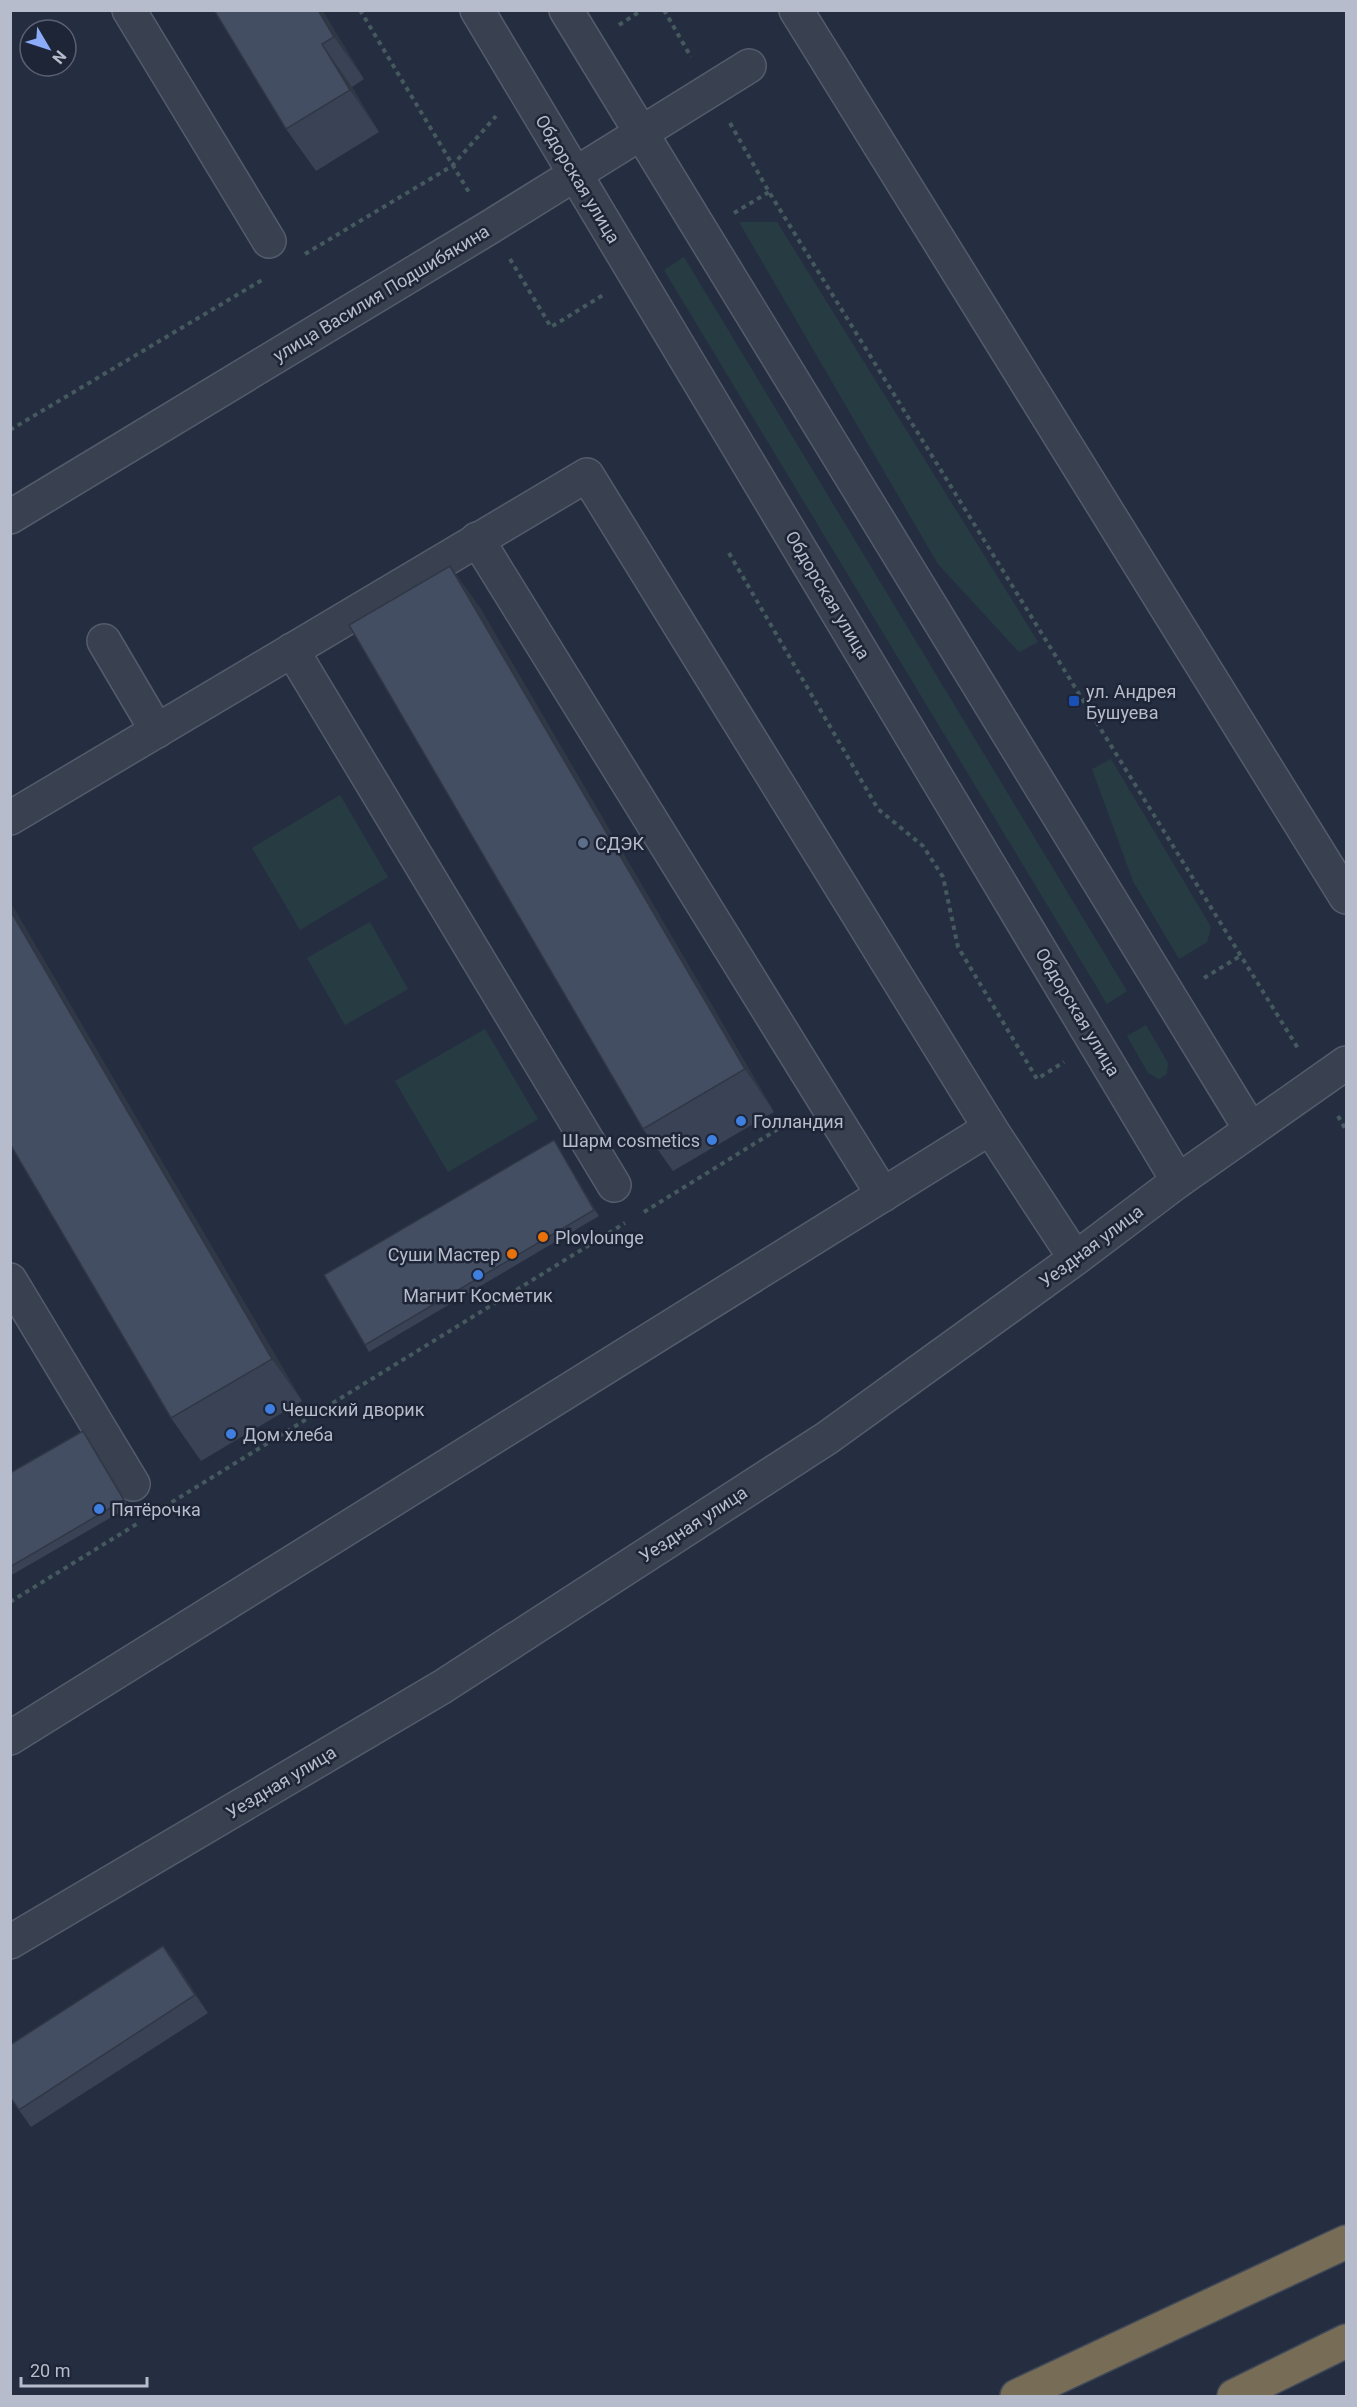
<svg xmlns="http://www.w3.org/2000/svg" width="1357" height="2407" font-family="Roboto,sans-serif">
<style>
.green{fill:#273c42}
.lines{fill:none;stroke-linecap:round;stroke-linejoin:round}
.minor-casing{stroke:#545c6b;stroke-width:36}
.highway-casing{stroke:#414958;stroke-width:36}
.path{stroke:#45595e;stroke-width:4;stroke-dasharray:4.5 4.5;stroke-linecap:butt}
.minor{stroke:#394150;stroke-width:33}
.highway{stroke:#776d56;stroke-width:33}
.wall{fill:#3a4355}
.shaded-wall{fill:#303745}
.building{fill:#444e63;stroke:#303745;stroke-width:1.5}
.transit-dot{fill:#1a4fb4;stroke:#1e2536;stroke-width:2}
.service-dot{fill:#5c6f8a;stroke:#1e2536;stroke-width:2}
.shop-dot{fill:#3f7fe0;stroke:#1e2536;stroke-width:2}
.food-dot{fill:#e8710a;stroke:#1e2536;stroke-width:2}
.labels{text-anchor:middle;dominant-baseline:central;stroke-width:5;stroke-linejoin:round;paint-order:stroke}
.street-label{font-size:18px;fill:#b6bccb;stroke:#1e2536}
.poi-label{font-size:18px;fill:#b6bccb;stroke:#1e2536;text-anchor:start}
</style>
<rect width="100%" height="100%" fill="#252e41"/>
<g class="green">
<polygon points="739,222 777,222 1038,642 1019,652 938,564"/>
<polygon points="684,257 1127,991 1107,1004 664,270"/>
<polygon points="1111,759 1211,927 1207,942 1179,959 1133,881 1092,769"/>
<polygon points="340,795 388,877 300,930 252,848"/>
<polygon points="370,922 408,989 345,1025 307,958"/>
<polygon points="1146,1025 1168,1063 1167,1074 1159,1079 1148,1073 1127,1036"/>
<polygon points="485,1029 538,1119 448,1172 395,1081"/>
</g>
<g class="lines">
<defs>
<g id="minor">
<polyline points="129,10 269,241"/>
<polyline points="477,10 1178,1181"/>
<polyline points="566,10 1251,1130"/>
<polyline points="796,10 1346,897"/>
<polyline points="10,517 490,227 749,66"/>
<polyline points="477,539 883,1195"/>
<polyline points="104,641 157,731"/>
<polyline points="292,650 614,1185"/>
<polyline points="10,818 587,475 990,1128 1075,1258"/>
<polyline points="10,1280 133,1484"/>
<polyline points="10,1738 990,1128"/>
<polyline points="10,1942 442,1687 827,1438 1072,1261 1178,1181 1346,1063"/>
</g>
<g id="highway">
<polyline points="1017,2396 1346,2242"/>
<polyline points="1234,2396 1346,2341"/>
</g>
</defs>
<use href="#minor" class="minor-casing"/>
<use href="#highway" class="highway-casing"/>
<g class="path">
<polyline points="360,10 470,194"/>
<polyline points="664,10 691,57"/>
<polyline points="619,25 642,10"/>
<polyline points="730,123 769,192 1299,1050"/>
<polyline points="734,213 769,192"/>
<polyline points="305,254 452,166 496,116"/>
<polyline points="510,259 551,327 603,295"/>
<polyline points="10,430 262,280"/>
<polyline points="729,553 878,809 923,846 943,877 958,947 1037,1079 1064,1062"/>
<polyline points="1204,978 1242,955"/>
<polyline points="1338,1116 1346,1130"/>
<polyline points="644,1212 791,1121"/>
<polyline points="164,1507 625,1223"/>
<polyline points="10,1602 140,1522"/>
</g>
<use href="#minor" class="minor"/>
<use href="#highway" class="highway"/>
</g>
<g class="wall">
<polygon points="214,10 322,10 364,79 352,87 379,132 316,171 286,129"/>
<polygon points="450,566 480,608 774,1112 673,1171 643,1129"/>
<polygon points="10,902 302,1401 201,1461 171,1418 10,1144"/>
<polygon points="554,1140 599,1216 369,1352 365,1345"/>
<polygon points="83,1431 129,1507 10,1576 10,1473"/>
<polygon points="163,1946 208,2013 31,2127 19,2110"/>
</g>
<g class="shaded-wall">
<polygon points="318,10 322,10 364,79 334,37"/>
<polygon points="322,44 352,87 379,132 350,90"/>
<polygon points="450,566 480,608 774,1112 745,1069"/>
<polygon points="10,902 302,1401 272,1359 10,910"/>
<polygon points="554,1140 558,1146 599,1216 594,1210"/>
<polygon points="83,1431 87,1437 129,1507 124,1500"/>
<polygon points="163,1946 176,1963 208,2013 195,1995"/>
</g>
<g class="building">
<polygon points="214,10 318,10 334,37 322,44 350,90 286,129"/>
<polygon points="450,566 745,1069 643,1129 349,625"/>
<polygon points="10,910 272,1359 171,1418 10,1144"/>
<polygon points="554,1140 594,1210 365,1345 324,1275"/>
<polygon points="83,1431 124,1500 10,1567 10,1473"/>
<polygon points="163,1946 195,1995 19,2110 10,2097 10,2045"/>
</g>
<rect class="transit-dot" x="1068" y="695" width="12" height="12" rx="3"/>
<circle class="service-dot" cx="583" cy="843" r="6"/>
<g class="shop-dot">
<circle cx="741" cy="1121" r="6"/>
<circle cx="712" cy="1140" r="6"/>
<circle cx="478" cy="1275" r="6"/>
<circle cx="270" cy="1409" r="6"/>
<circle cx="231" cy="1434" r="6"/>
<circle cx="99" cy="1509" r="6"/>
</g>
<g class="food-dot">
<circle cx="543" cy="1237" r="6"/>
<circle cx="512" cy="1254" r="6"/>
</g>
<g class="labels">
<g class="street-label">
<text transform="translate(578 179) rotate(59)">Обдорская улица</text>
<text transform="translate(381 293) rotate(-31)">улица Василия Подшибякина</text>
<text transform="translate(828 595) rotate(59)">Обдорская улица</text>
<text transform="translate(1078 1012) rotate(59)">Обдорская улица</text>
<text transform="translate(1091 1246) rotate(-37)">Уездная улица</text>
<text transform="translate(693 1524) rotate(-33)">Уездная улица</text>
<text transform="translate(281 1782) rotate(-31)">Уездная улица</text>
</g>
<g class="poi-label">
<text x="1086" y="691">ул. Андрея<tspan x="1086" dy="21">Бушуева</tspan></text>
<text x="595" y="843">СДЭК</text>
<text x="753" y="1121">Голландия</text>
<text x="700" y="1140" text-anchor="end">Шарм cosmetics</text>
<text x="555" y="1237">Plovlounge</text>
<text x="500" y="1254" text-anchor="end">Суши Мастер</text>
<text x="478" y="1295" text-anchor="middle">Магнит Косметик</text>
<text x="282" y="1409">Чешский дворик</text>
<text x="243" y="1434">Дом хлеба</text>
<text x="111" y="1509">Пятёрочка</text>
</g>
</g>
<rect width="1357" height="2407" fill="none" stroke="#b6bccb" stroke-width="24"/>
<g transform="translate(48 48) rotate(129)"><circle r="28" fill="#1e2536" stroke="#5b6172" stroke-width="1.5"/>
<path d="M0-4.5L10 22L0 15L-10 22Z" fill="#8cacfa"/>
<text y="-9" font-size="16" font-weight="bold" text-anchor="middle" fill="#b6bccb">N</text>
</g>
<path d="M21 2377v9h126v-9" fill="none" stroke="#b6bccb" stroke-width="3"/>
<text x="30" y="2377" font-size="18" fill="#b6bccb" stroke="#1e2536" stroke-width="4.5" paint-order="stroke">20 m</text>
</svg>
